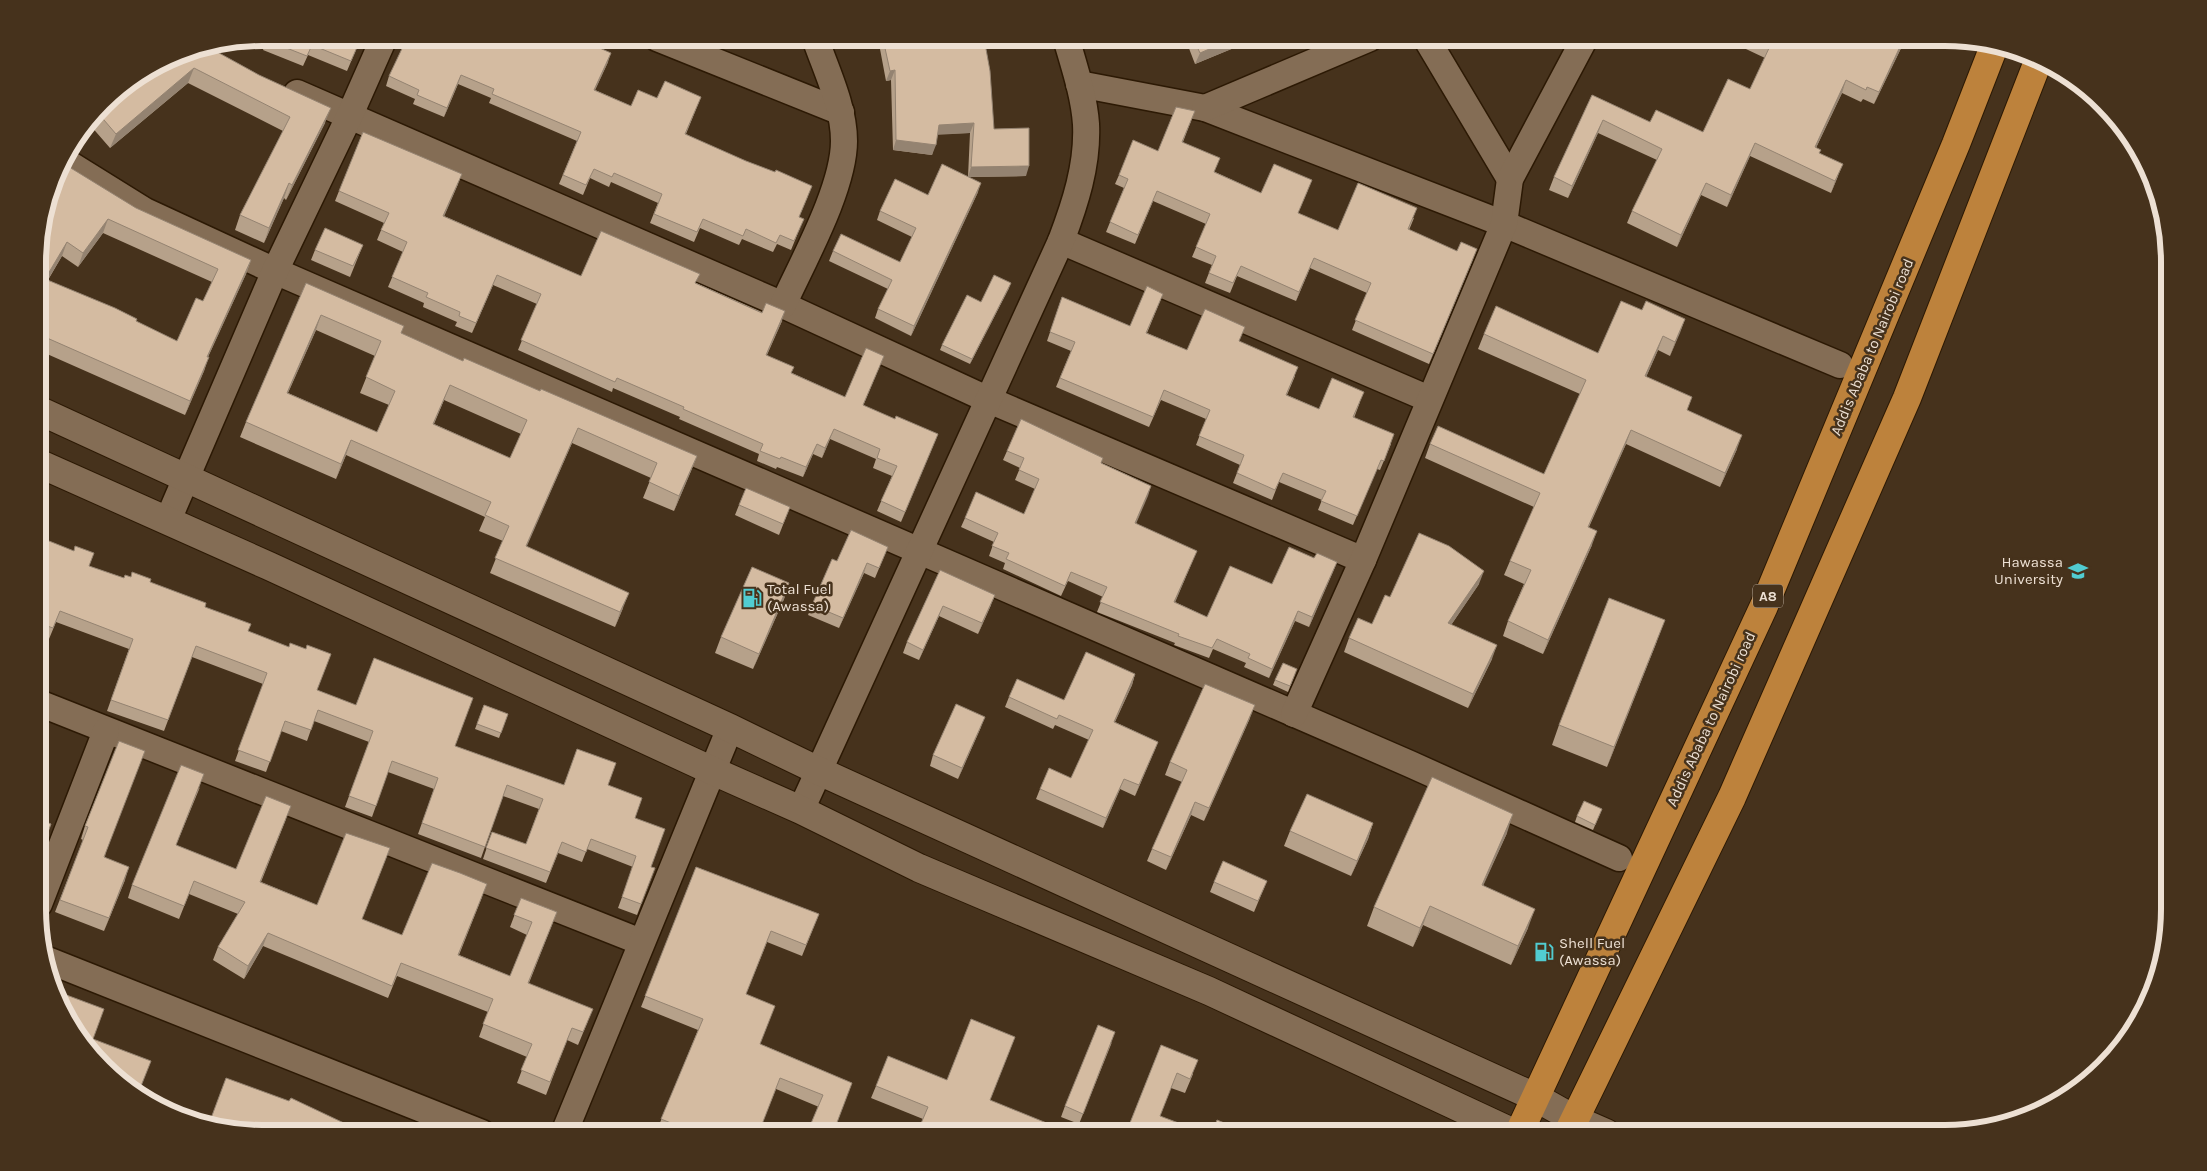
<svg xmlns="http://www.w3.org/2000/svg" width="2207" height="1171" font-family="Karla,sans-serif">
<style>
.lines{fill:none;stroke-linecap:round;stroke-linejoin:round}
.street-casing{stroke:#2c1904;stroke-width:29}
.secondary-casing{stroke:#2c1904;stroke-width:30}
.highway-casing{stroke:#2c1904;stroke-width:30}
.street{stroke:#846d55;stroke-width:26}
.secondary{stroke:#846d55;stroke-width:28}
.highway{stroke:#bd823c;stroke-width:28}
.wall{fill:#b6a18a;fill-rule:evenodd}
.shaded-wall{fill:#948371}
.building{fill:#d4bba1;stroke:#948371;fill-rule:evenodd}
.labels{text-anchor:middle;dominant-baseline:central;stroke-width:5;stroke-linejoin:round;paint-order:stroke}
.shield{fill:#46321c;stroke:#bbac9c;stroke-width:1}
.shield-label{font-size:14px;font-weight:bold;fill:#ede0d3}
.street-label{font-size:15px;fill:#ede0d3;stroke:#46321c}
.poi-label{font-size:15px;fill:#ede0d3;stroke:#46321c;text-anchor:start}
.rim{fill:none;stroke:#ede0d3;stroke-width:6}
</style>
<rect width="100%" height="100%" fill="#46321c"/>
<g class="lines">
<defs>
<g id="street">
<polyline points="657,38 841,112"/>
<polyline points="1426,38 1510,179"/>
<polyline points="1079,84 1205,108 1504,224 1840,365"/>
<polyline points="297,93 783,305 989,400 1363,560"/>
<polyline points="1205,108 1370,38"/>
<polyline points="63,160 145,211 275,271 1410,764 1619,858"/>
<polyline points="1061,241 1429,399"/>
<path d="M 783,305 C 803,261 844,188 844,141 C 844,106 826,70 815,38"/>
<polyline points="168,520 275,271 349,117 384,38"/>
<polyline points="39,703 641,942"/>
<polyline points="1294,714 1363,560 1504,224 1510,179 1585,38"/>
<path d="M 801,810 L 1061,241 C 1075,204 1088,165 1086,124 C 1084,95 1074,66 1066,38"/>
<polyline points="39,904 106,731"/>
<polyline points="45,959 482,1133"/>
<polyline points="564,1133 730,728"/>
</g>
<g id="secondary">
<polyline points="38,410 730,728 819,771 1535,1097 1574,1119 1606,1133"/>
<polyline points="38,463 269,566 713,771 801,810 919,868 1209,991 1514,1133"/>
</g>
<g id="highway">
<polyline points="1519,1133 1764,606 1956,144 1993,49"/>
<polyline points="1568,1133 1732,797 1907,398 2039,59"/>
</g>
</defs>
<use href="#street" class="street-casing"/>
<use href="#secondary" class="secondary-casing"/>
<use href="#highway" class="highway-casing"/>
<use href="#street" class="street"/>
<use href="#secondary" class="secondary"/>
<use href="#highway" class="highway"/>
</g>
<g class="wall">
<polygon points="262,38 361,38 347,71 308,55 303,66 263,50 266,40"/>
<polygon points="1185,38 1258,38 1195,64"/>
<polygon points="1559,38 1563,38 1560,43"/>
<polygon points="1731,38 1906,38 1874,104 1863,99 1861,102 1842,93 1816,148 1838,176 1831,193 1750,156 1727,207 1701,195 1677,247 1627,223 1632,211 1657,160 1598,133 1568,198 1549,190 1554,177 1592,95 1650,122 1703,132 1750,89 1765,58 1729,41"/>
<polygon points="883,39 994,129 1026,176 968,177 978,192 911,336 875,318 878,309 888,289 829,261 833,251 900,262 912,237 877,220 880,211 928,195 968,177 970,133 937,134 932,155 893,150 891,80 886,81 880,49"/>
<polygon points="176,54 325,123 286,200 284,198 264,243 235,230 240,215 283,131 188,83 110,148 90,125 114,93"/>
<polygon points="608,62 595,90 631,106 657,98 701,97 686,134 808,196 799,217 800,228 791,250 777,244 773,252 742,239 739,245 700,228 694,242 650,223 658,203 611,182 609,187 590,178 583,195 559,184 577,141 489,103 491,98 458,84 444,117 413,104 415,99 386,86 389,76"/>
<polygon points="1191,121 1183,142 1215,172 1261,193 1308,190 1298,213 1338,230 1414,218 1409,230 1473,259 1429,364 1352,330 1367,293 1310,268 1296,301 1237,276 1230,293 1205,283 1212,265 1192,257 1206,224 1153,201 1135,244 1106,232 1124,188 1115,184 1119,175 1158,151"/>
<polygon points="458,184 444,216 581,276 696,283 782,321 767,355 792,373 845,397 884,356 863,406 895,419 938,434 901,522 877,511 892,476 873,468 876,459 830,439 822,458 813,454 803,477 777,467 776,469 757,461 759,454 679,419 680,417 613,388 612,392 518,350 537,304 493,285 472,333 455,326 457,322 423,307 424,303 388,287 403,252 377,240 384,223 335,201 339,191"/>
<path d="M 136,208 L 251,260 L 246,274 L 208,357 L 204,371 L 185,415 L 38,350 L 38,247 ZM 103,233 L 212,282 L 203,301 L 177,341 L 48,280 L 62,256 L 78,267 Z"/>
<polygon points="363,245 350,277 311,260 315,250"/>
<path d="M 306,283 L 401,333 L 463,361 L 540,391 L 697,456 L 691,471 L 674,511 L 643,498 L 651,478 L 572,443 L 526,547 L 623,608 L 615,627 L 490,573 L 503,541 L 479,531 L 485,517 L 346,455 L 336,479 L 240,437 L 246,422 ZM 316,330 L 375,356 L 360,393 L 389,405 L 377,432 L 288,393 ZM 444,400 L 521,434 L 510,458 L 434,424 Z"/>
<polygon points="1009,288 970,364 940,350 942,345 981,302"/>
<polygon points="1163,294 1147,333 1187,350 1239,342 1295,376 1287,395 1319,409 1360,402 1354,418 1391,444 1380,470 1377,469 1353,525 1318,510 1322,500 1279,482 1272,500 1233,483 1240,465 1196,445 1206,419 1161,400 1149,427 1056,387 1071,351 1047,341 1062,297 1130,326"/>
<polygon points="1685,319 1670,356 1658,350 1646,377 1737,449 1720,487 1626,444 1589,527 1592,545 1543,654 1503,636 1508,621 1524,584 1504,575 1510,561 1534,507 1425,458 1430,444 1544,474 1580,394 1478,349 1484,334 1598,353"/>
<polygon points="1007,451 1101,463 1151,486 1136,523 1193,560 1175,602 1207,617 1272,584 1314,558 1337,562 1309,627 1295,621 1269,678 1244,667 1246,663 1213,649 1209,658 1174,645 1175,643 1097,612 1103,597 1068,581 1061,596 1003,569 1005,563 989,556 994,542 961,527 965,518 1024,514 1035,489 1015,480 1020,468 1003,460"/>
<polygon points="739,505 790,507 779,535 735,515"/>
<polygon points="39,537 89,566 124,578 131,577 150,582 205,607 248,631 317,690 455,746 564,785 608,785 635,818 651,867 655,868 637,915 618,908 633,867 587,849 582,862 558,853 546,883 483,859 492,832 526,844 539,809 503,796 481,858 418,834 434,789 388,772 372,817 345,807 369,742 314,721 307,741 281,731 266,772 235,761 263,684 192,657 164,731 107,711 129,649 56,622 49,639 39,635"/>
<polygon points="888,547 875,578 864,573 839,628 808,615 812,605 837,561"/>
<polygon points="940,570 991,605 978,634 939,616 919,660 903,653 907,642"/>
<polygon points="789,583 784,599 753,669 715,653 721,637"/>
<polygon points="1479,584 1451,625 1492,659 1468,708 1344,652 1349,638 1372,624 1390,597"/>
<polygon points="1657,641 1607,767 1552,745 1559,725"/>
<polygon points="1135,674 1132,685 1115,722 1158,742 1135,796 1120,789 1103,828 1036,799 1040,789 1071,778 1089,740 1055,725 1053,729 1005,707 1009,697 1064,700"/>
<polygon points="1295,674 1288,692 1273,685 1275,680"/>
<polygon points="484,705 508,714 499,738 475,729"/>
<polygon points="1250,718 1204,821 1191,815 1166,870 1147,861 1152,849 1182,782 1165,775 1170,762"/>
<polygon points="981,727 958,779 930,766 933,755"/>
<polygon points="119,741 105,857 125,880 104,931 55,912 83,840 81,839 85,826"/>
<polygon points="200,787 176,845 236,869 286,819 261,882 317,905 390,848 362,919 402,935 482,897 459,955 510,976 527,935 510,927 521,898 557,912 529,983 588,1021 578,1045 567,1040 546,1095 517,1083 527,1057 479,1037 488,1012 397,976 388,998 263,946 244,979 213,960 218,947 238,914 189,894 179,919 128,898 132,885"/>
<polygon points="1602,809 1593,830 1575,822 1577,816"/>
<polygon points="1373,823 1368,839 1351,876 1284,846 1290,831"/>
<polygon points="1507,833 1483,885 1528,928 1511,965 1423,925 1413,947 1367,926 1374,907"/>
<polygon points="696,867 819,914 802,956 767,942 746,994 760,1044 852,1083 819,1107 776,1089 758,1133 665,1133 657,1130 698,1030 641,1007"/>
<polygon points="1267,881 1254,912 1210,892 1214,882"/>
<polygon points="1015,1037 990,1100 923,1119 871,1098 876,1086 947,1080"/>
<polygon points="1112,1042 1079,1124 1061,1117 1065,1106"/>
<polygon points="1161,1045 1193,1074 1185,1093 1171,1088 1160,1116 1126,1133"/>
</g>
<g class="shaded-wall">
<polygon points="1235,38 1258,38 1195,64 1200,53"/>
<polygon points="1904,38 1906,38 1874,104 1879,92"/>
<polygon points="611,53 608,62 591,99 594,90"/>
<polygon points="194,68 188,83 110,148 116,134"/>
<polygon points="895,70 891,80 886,81 890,71"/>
<polygon points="461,75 458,84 444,117 447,108"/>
<polygon points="1846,80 1842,93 1810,160 1815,147"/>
<polygon points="331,108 325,123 286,200 292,185"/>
<polygon points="1603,120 1598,133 1568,198 1572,186"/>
<polygon points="974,123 970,133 935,135 939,125"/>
<polygon points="896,140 936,145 932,155 893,150"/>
<polygon points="1755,143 1750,156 1727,207 1731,195"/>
<polygon points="1843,164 1838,176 1831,193 1835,181"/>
<polygon points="1029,166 1026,176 968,177 971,167"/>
<polygon points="462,174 458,184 440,226 443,216"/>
<polygon points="289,183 284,198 264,243 269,228"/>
<polygon points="981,183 978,192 911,336 914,326"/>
<polygon points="1706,183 1701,195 1677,247 1681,235"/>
<polygon points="108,219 103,233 78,267 83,253"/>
<polygon points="67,242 62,256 40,293 45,279"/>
<polygon points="1477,249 1473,259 1429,364 1433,354"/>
<polygon points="1314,258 1310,268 1296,301 1299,292"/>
<polygon points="251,260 246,274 202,370 207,357"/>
<polygon points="497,275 493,285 472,333 476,323"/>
<polygon points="1011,283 1009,288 970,364 972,359"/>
<polygon points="785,311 782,321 762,365 766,355"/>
<polygon points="321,315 316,330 281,408 287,393"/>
<polygon points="1685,319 1680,333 1670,356 1675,342"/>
<polygon points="1663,336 1658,350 1640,391 1645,376"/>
<polygon points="209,357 204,371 185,415 190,401"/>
<polygon points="450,385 444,400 427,439 433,424"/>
<polygon points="578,428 572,443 520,562 526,546"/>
<polygon points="834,429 830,439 822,458 825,448"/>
<polygon points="1631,430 1626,444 1582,541 1588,527"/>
<polygon points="938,434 934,444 901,522 905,512"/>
<polygon points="1742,435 1737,449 1720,487 1725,473"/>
<polygon points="351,440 346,455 336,479 341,464"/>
<polygon points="817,444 813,454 803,477 806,467"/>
<polygon points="697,456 691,471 674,511 679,496"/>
<polygon points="1151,486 1148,496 1132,533 1135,523"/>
<polygon points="1597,531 1592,545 1543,654 1548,640"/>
<polygon points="1197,551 1193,560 1171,612 1174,602"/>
<polygon points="1337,562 1333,572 1309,627 1312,617"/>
<polygon points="867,563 864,573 839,628 843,618"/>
<polygon points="1484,571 1479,584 1443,637 1448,623"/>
<polygon points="789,583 784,599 753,669 759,654"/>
<polygon points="629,593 623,608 615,627 620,612"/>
<polygon points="995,595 991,605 978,634 982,623"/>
<polygon points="943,606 939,616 919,660 923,650"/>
<polygon points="1298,611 1295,621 1269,678 1272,669"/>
<polygon points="1665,620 1657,641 1607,767 1614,747"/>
<polygon points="1497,645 1492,659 1468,708 1473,694"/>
<polygon points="1135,674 1132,685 1110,732 1114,722"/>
<polygon points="1255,705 1250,718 1204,821 1209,808"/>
<polygon points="985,717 981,727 958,779 962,768"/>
<polygon points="1158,742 1154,752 1135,796 1139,785"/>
<polygon points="1124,779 1120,789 1103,828 1106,818"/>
<polygon points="1195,802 1191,815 1166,870 1171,857"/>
<polygon points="1513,814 1507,833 1475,904 1482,885"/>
<polygon points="1373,823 1368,839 1351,876 1357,861"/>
<polygon points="129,867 125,880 104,931 109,918"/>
<polygon points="1430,906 1423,925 1413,947 1420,928"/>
<polygon points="1535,909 1528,928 1511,965 1518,946"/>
<polygon points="268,933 263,946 244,979 248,966"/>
</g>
<g class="building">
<polygon points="267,38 361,38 351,61 312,45 307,56 266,40"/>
<polygon points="407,38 577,38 611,53 594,90 631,106 638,90 657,98 665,81 701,97 685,134 746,161 775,172 776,170 812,186 799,217 804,219 794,241 780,235 776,243 746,229 743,236 703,219 697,232 654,214 662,194 614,173 612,177 594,169 586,185 563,175 581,132 492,94 494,89 461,75 447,108 417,95 419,90 389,76"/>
<polygon points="893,38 984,38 990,71 994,129 1029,128 1029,166 971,167 974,123 939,125 936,145 896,140 895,70 890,71 883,39"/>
<polygon points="1193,38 1235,38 1200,53"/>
<polygon points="1752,38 1904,38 1879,92 1867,87 1866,90 1846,80 1815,147 1821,150 1819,153 1843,164 1835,181 1755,143 1731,195 1706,183 1681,235 1632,211 1662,149 1603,120 1572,186 1554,177 1592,95 1650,122 1656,110 1703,132 1728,79 1750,89 1770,46"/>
<polygon points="210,48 259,75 331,108 292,185 289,183 269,228 240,215 290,117 194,68 116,134 98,113 114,93 176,54"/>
<polygon points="1176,107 1195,111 1182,142 1220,158 1214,172 1261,193 1274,164 1312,180 1298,213 1338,230 1358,183 1417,208 1408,229 1457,251 1461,242 1477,249 1433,354 1355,320 1371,283 1314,258 1299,292 1241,266 1233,283 1209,273 1216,256 1196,247 1210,214 1157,191 1138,235 1110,222 1128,179 1119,175 1133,140 1158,151"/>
<polygon points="363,132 462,174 443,216 581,276 601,231 700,274 695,283 762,313 766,303 785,311 766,355 794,367 791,373 845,397 866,348 884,356 863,405 895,419 896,416 938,434 905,512 881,501 897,466 877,458 880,449 834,429 825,448 817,444 806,467 781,457 780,459 760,451 763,444 683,409 684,407 617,378 615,382 521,340 541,294 497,275 476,323 459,316 460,312 426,297 428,293 392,277 407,242 381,230 389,213 339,191"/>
<path d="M 61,162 L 136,208 L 251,260 L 207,357 L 209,357 L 190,401 L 38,334 L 38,247 ZM 108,219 L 218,269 L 203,301 L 196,298 L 177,341 L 136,321 L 137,319 L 115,308 L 45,279 L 67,242 L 83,253 Z"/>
<polygon points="942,164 981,183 914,326 878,309 892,280 833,251 841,234 900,262 916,228 880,211 895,179 928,195"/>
<polygon points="325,228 363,245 353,266 315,250"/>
<polygon points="994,275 1011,283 972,359 942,345 967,295 981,302"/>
<path d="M 306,283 L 404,326 L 401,333 L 463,361 L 464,358 L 540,391 L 541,389 L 697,456 L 679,496 L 649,482 L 657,463 L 578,428 L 526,546 L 629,593 L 620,612 L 495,558 L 509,526 L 485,515 L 491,502 L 351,440 L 341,464 L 246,422 ZM 321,315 L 381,341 L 366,377 L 395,391 L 377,432 L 287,393 ZM 450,385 L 527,420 L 510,458 L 433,424 Z"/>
<polygon points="1147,286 1163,294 1146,333 1187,350 1205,309 1245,327 1239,341 1298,367 1286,395 1319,409 1332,378 1364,392 1353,417 1394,434 1384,461 1381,460 1357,516 1321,501 1326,491 1283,473 1275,490 1237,473 1244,455 1199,436 1210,410 1164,390 1153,417 1060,378 1075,342 1050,332 1062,297 1130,326"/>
<polygon points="1621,301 1642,310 1646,301 1685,319 1675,342 1663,336 1645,376 1692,397 1687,410 1742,435 1725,473 1631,430 1588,527 1597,531 1548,640 1508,621 1531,570 1510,561 1540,493 1430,444 1438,426 1544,474 1586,380 1484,334 1496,306 1598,353"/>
<polygon points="1021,419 1103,458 1101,463 1151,486 1135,523 1197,551 1174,602 1207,617 1230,566 1272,584 1289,547 1314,558 1317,553 1337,562 1312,617 1298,611 1272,669 1248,658 1250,654 1217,639 1212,648 1178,636 1179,634 1100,602 1107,587 1071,572 1065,586 1006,559 1009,553 992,546 998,533 965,518 976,492 1024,514 1039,479 1019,470 1024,458 1007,451"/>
<polygon points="746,488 790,507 783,524 739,505"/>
<polygon points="851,530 888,547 879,568 867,563 843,618 812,605 832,559 837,561"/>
<polygon points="1419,533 1449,546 1484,571 1448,623 1497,645 1473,694 1349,638 1358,618 1372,624 1385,595 1390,597"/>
<polygon points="39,537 74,551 75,546 94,553 89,566 124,578 125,575 131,577 132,572 151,579 150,582 206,603 205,607 251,624 248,631 289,647 290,643 306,649 307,645 331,654 317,690 356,705 374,658 473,698 455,746 564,785 577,749 616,763 608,785 642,798 635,818 665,829 651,867 655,868 641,904 622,897 636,856 591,839 586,852 562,842 550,872 486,848 492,832 526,844 543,799 507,785 485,847 422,823 438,778 392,761 376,806 349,796 373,731 318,710 311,730 285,721 270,762 238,750 267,673 196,646 168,720 111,700 133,639 60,611 53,628 39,623"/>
<polygon points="752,567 789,583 759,654 721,637"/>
<polygon points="940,570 995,595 982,623 943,606 923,650 907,642"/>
<polygon points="1609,598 1665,620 1614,747 1559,725"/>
<polygon points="1086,652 1135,674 1114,722 1158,742 1139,785 1124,779 1106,818 1040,789 1049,768 1071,778 1093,730 1059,715 1057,719 1009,697 1017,679 1064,700"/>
<polygon points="1283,663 1297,669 1290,686 1275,680"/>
<polygon points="1205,684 1255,705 1209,808 1195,802 1171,857 1152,849 1187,770 1170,762"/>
<polygon points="956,704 985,717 962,768 933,755"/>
<polygon points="484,705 508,714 501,733 477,724"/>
<polygon points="119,741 145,751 104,857 129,867 109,918 60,900 88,827 85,826"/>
<polygon points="181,765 204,774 176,845 236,869 266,796 291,806 260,882 317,905 346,833 390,848 362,919 402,935 432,863 460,873 487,884 458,955 510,976 532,922 514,915 521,898 557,912 528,983 593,1009 583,1032 572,1028 550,1082 521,1070 532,1044 483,1024 493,999 401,963 392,986 268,933 248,966 218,947 245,902 194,881 184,906 132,885"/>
<polygon points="1432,777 1513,814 1482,885 1535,909 1518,946 1430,906 1420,928 1374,907"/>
<polygon points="1307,794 1373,823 1357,861 1290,831"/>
<polygon points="1584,801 1602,809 1595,825 1577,816"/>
<polygon points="39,819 51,824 39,856"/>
<polygon points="1223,861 1267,881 1258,901 1214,882"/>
<polygon points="696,867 819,914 806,945 771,931 746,994 775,1006 760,1044 852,1083 833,1133 807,1133 823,1095 780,1078 759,1132 740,1125 737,1133 685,1133 686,1129 661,1119 703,1019 645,996"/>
<polygon points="53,990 104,1009 93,1039 151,1061 139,1091 84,1045 54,995"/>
<polygon points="971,1019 1015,1037 990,1100 1054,1126 1051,1133 917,1133 928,1107 876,1086 888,1056 947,1080"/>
<polygon points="1098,1025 1115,1032 1083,1114 1065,1106"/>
<polygon points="1161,1045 1198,1060 1190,1079 1177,1073 1160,1116 1205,1133 1126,1133"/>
<polygon points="226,1078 289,1101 291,1098 346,1124 341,1133 262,1134 210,1121"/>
<polygon points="155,1104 189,1116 162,1110"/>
<polygon points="1217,1120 1234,1127 1231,1133 1212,1133"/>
<polygon points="1096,1128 1109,1133 1094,1133"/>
</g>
<defs>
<symbol id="university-bare" viewBox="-9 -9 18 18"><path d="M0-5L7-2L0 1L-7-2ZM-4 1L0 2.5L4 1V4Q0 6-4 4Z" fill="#51ccd1" stroke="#46321c" stroke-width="2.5" paint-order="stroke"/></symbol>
<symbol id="fuel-bare" viewBox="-9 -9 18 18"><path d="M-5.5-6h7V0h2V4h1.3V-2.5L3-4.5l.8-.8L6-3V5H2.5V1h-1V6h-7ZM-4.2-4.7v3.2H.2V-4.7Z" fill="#51ccd1" stroke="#46321c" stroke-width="2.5" paint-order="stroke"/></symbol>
</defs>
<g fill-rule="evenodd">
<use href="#university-bare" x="2064" y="557" width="28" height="28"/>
<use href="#fuel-bare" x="738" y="584" width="28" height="28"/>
<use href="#fuel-bare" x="1530" y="938" width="28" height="28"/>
</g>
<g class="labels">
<rect class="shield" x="1753" y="584.5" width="30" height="23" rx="4"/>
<g class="shield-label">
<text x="1768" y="596">A8</text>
</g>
<g class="street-label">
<text transform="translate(1872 347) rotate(-67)">Addis Ababa to Nairobi road</text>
<text transform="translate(1711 719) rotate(-65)">Addis Ababa to Nairobi road</text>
</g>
<g class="poi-label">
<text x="2063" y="562" text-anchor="end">Hawassa<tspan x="2063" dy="17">University</tspan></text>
<text x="767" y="589">Total Fuel<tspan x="767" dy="17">(Awassa)</tspan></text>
<text x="1559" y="943">Shell Fuel<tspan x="1559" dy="17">(Awassa)</tspan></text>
</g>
</g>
<path d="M0 0H2207V1171H0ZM262 46H1945A216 216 0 0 1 2161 262V909A216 216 0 0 1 1945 1125H262A216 216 0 0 1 46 909V262A216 216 0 0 1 262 46Z" fill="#46321c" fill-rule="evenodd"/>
<path class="rim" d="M262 46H1945A216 216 0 0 1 2161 262V909A216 216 0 0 1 1945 1125H262A216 216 0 0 1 46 909V262A216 216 0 0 1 262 46Z"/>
</svg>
